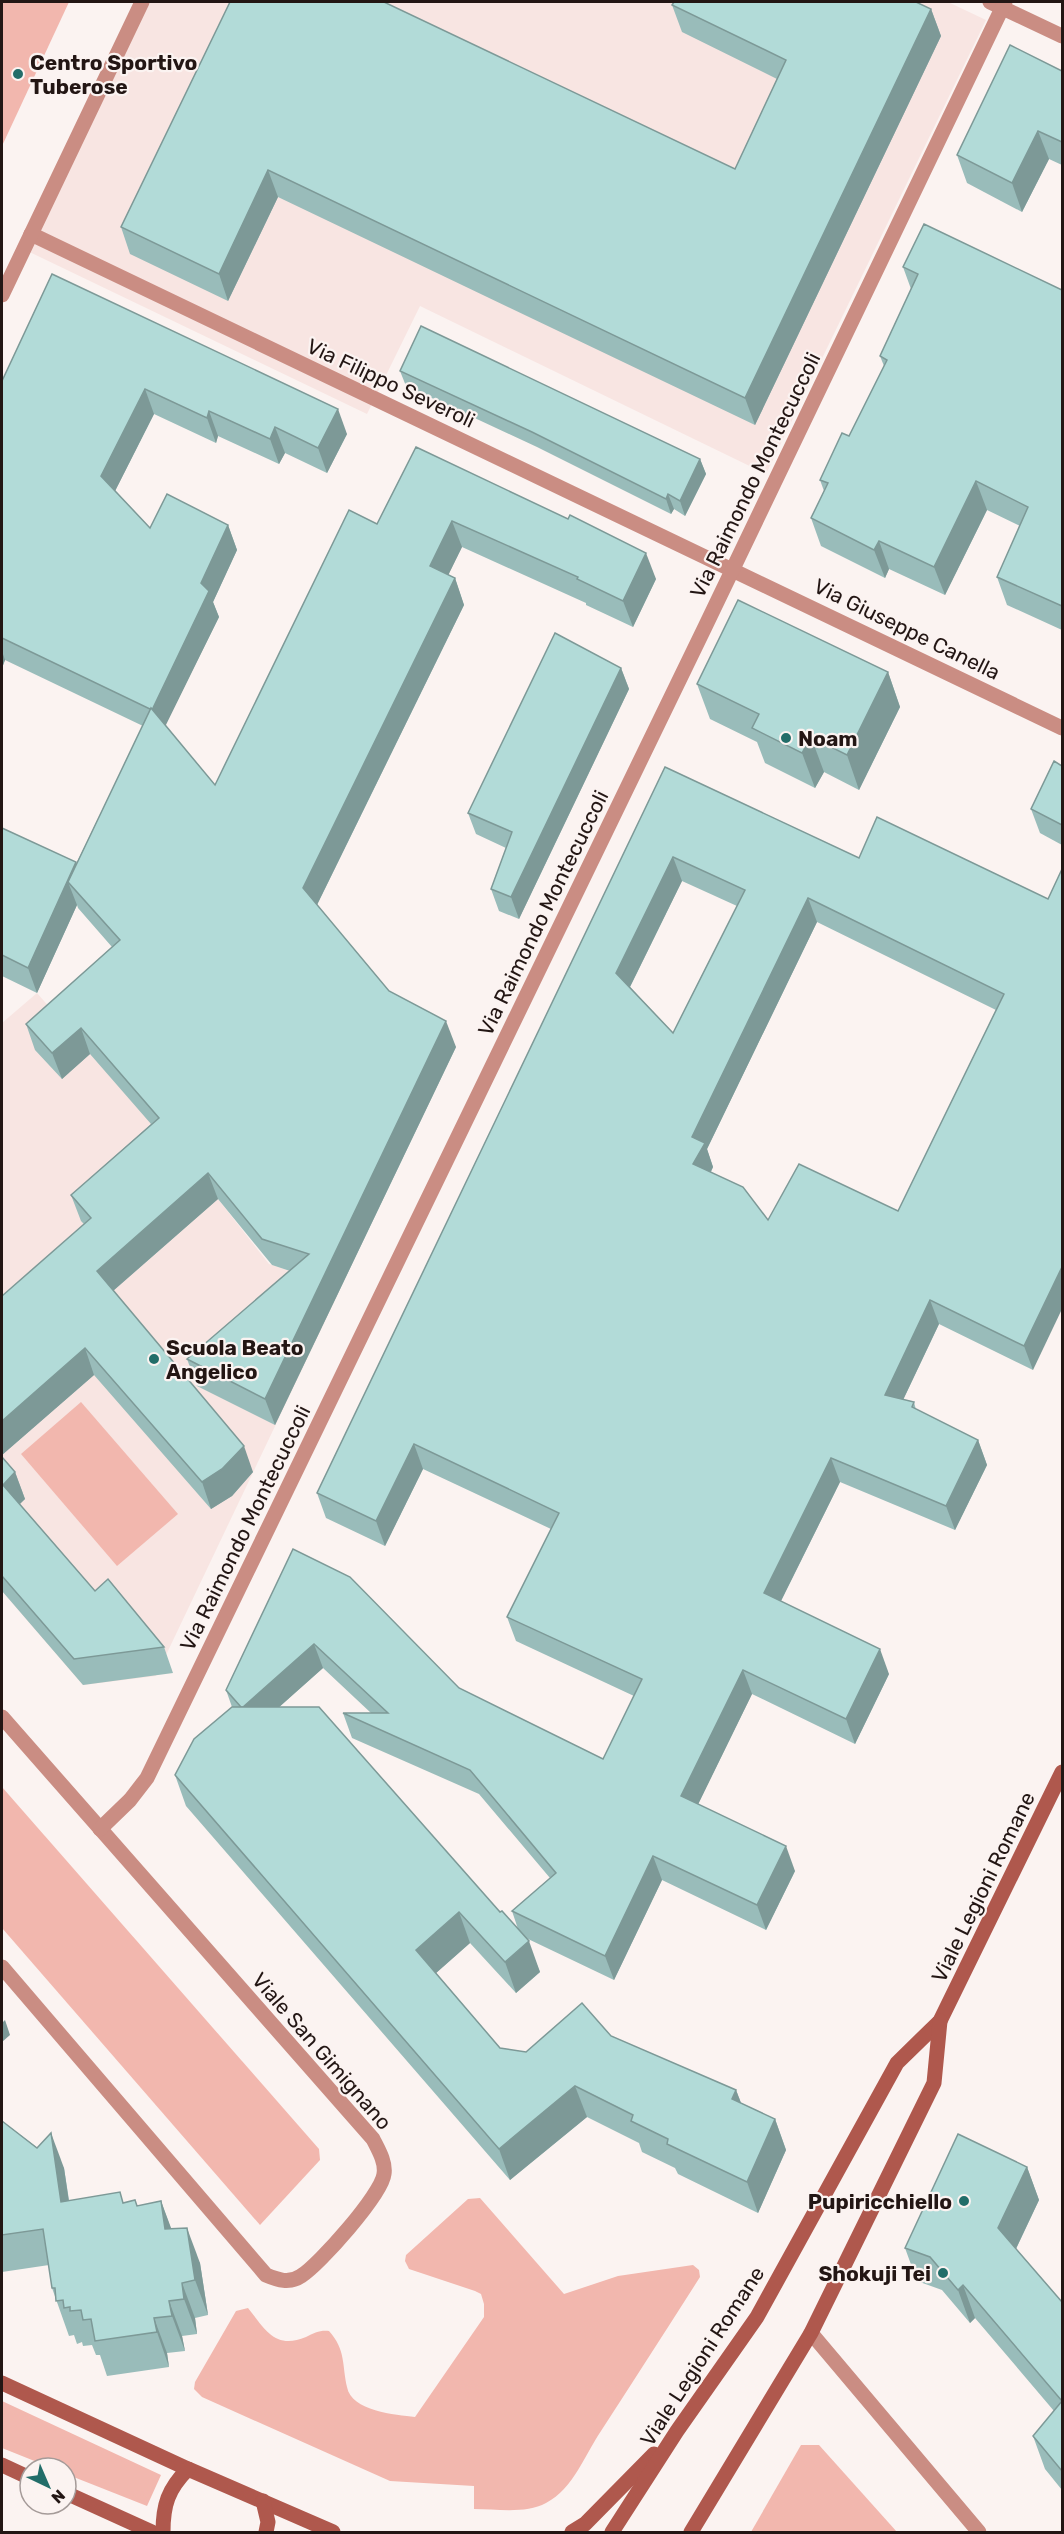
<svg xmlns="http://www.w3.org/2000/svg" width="1064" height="2534" font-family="Rubik,sans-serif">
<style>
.built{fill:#f8e5e2}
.green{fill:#f2b7ae}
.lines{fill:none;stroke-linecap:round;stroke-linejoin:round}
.street{stroke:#ca8d83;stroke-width:15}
.secondary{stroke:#af584d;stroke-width:15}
.wall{fill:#99bcba;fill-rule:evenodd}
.shaded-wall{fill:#7d9997}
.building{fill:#b2dbd8;stroke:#7d9997;stroke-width:1.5;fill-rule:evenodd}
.poi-dot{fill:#226d69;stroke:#fbf3f1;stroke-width:2}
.labels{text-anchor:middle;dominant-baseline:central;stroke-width:4.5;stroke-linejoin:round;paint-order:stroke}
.poi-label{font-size:21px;font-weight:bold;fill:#231614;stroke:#fbf3f1;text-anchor:start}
.street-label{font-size:21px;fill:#231614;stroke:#fbf3f1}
</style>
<rect width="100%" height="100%" fill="#fbf3f1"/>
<g class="built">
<polygon points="145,2 948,2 986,20 766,474 420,306 367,414 17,246"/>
<polygon points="37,993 218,1199 269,1264 308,1277 339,1292 156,1676 83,1685 2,1591 2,1023"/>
</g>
<g class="green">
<polygon points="2,2 69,2 2,146"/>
<polygon points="81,1402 178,1514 117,1566 21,1454"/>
<polygon points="2,1787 319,2149 320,2160 260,2225 2,1928"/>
<path d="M 480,2198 L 564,2294 L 618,2276 L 693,2265 L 699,2270 L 700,2277 C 667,2329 634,2380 601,2431 C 584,2456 574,2488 546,2503 C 526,2514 497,2509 474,2509 L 474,2486 L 390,2481 L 202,2397 L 194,2389 L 195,2382 L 236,2311 L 248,2308 C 265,2329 275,2350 306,2337 C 314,2333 320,2330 329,2331 C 346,2350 342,2365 347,2387 C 351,2411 396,2415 415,2417 L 484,2317 L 484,2304 L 481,2294 L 475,2291 L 409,2269 L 405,2261 L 406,2255 L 468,2199 Z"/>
<polygon points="2,2401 161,2475 147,2506 66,2474 66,2468 52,2468 2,2448"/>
<polygon points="801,2445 819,2445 897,2532 751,2532"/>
</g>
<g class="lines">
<g class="street">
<polyline points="990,2 1062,36"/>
<polyline points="31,234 1062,728"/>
<polyline points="2,295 142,2"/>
<path d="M 2,1717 L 373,2139 C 378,2149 386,2162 384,2174 C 382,2194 319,2265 301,2276 C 289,2284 278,2280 266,2275 L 2,1967"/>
<polyline points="100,1829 130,1800 147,1778 705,627 1005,2"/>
<polyline points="811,2333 979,2532"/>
</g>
<g class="secondary">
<polyline points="2,2383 188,2469 333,2532"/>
<polyline points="2,2465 30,2478"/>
<polyline points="66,2493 152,2532"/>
<polyline points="263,2501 268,2522 266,2532"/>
<path d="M 163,2532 C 163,2505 168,2489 188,2469"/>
<polyline points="572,2532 585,2524 654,2454"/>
<polyline points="612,2532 677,2431 757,2317 897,2063 940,2021 1062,1772"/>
<polyline points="691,2532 811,2333 934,2083 940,2021"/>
</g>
</g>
<g class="wall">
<polygon points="230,2 735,169 777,79 682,32 672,5 931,9 941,36 755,425 278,197 228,301 130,254 121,227"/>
<polygon points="1062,71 1062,165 1049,159 1022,212 967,183 957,155"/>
<polygon points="903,267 1062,290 1062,630 1007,605 997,577 1020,526 987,510 945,595 889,569 885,578 821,546 811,518 824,491 820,480 849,436 884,366 880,356 911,289"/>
<polygon points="52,274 347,434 327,473 285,453 279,464 218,436 216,443 154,414 115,491 150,528 228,525 237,550 213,602 219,617 165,725 215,785 377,524 416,447 656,579 633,627 586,605 586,603 462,547 448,575 455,578 464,605 317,905 389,991 456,1047 275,1425 197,1386 187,1359 290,1271 272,1265 218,1199 113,1291 253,1472 232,1496 211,1509 94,1375 2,1455 84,1224 81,1221 71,1195 151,1124 90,1054 62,1079 35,1050 26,1024 112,947 78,908 77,905 37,993 2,976 2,828 76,864 143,726 5,660 2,668 2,381"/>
<polygon points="400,371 700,459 706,474 685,516 674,509 671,514 537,447 406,386"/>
<polygon points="621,668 629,689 519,919 499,911 491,889 506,848 476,834 468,813"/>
<polygon points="888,672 900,707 859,790 824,772 815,788 765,763 757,742 710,719 697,684"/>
<polygon points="1062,766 1062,845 1040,833 1031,809"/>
<path d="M 665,767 L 859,858 L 1048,899 L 1033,1370 L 939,1324 L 903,1400 L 914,1402 L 916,1410 L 978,1440 L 987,1465 L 955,1530 L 840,1482 L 781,1601 L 889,1674 L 855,1744 L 752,1694 L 698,1804 L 795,1871 L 766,1930 L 662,1880 L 614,1980 L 526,1938 L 540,1972 L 516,1993 L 470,1943 L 436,1973 L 500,2048 L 526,2052 L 611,2036 L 736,2090 L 741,2103 L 775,2119 L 786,2150 L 758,2213 L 678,2174 L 675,2168 L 642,2152 L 639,2143 L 587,2117 L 510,2180 L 186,1806 L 175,1775 L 232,1707 L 226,1690 L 293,1549 L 459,1688 L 603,1759 L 634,1696 L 516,1641 L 507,1617 L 551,1529 L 423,1469 L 385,1546 L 326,1518 L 317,1493 ZM 682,881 L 737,906 L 673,1033 L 630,987 ZM 817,922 L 996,1010 L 898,1211 L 768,1220 L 711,1172 L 713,1167 L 707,1149 ZM 323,1668 L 371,1713 L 343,1713 L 352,1738 L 479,1794 L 550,1878 L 512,1911 L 518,1929 L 279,1707 Z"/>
<polygon points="2,1457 15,1472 25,1499 19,1504 95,1591 164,1647 173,1673 83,1685 2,1591"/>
<polygon points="2,2121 64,2168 69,2200 124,2203 137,2206 161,2201 171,2229 200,2263 208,2315 195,2318 197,2334 182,2336 185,2351 167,2353 169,2367 107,2376 100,2355 96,2355 92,2345 83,2346 82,2342 77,2344 74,2335 69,2336 52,2288 49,2265 2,2272"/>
<polygon points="1027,2167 1039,2200 1016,2249 1062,2302 1062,2490 1045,2469 1033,2436 1054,2411 975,2318 970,2323 942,2290 917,2281 905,2248"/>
</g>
<g class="shaded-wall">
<polygon points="931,9 941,36 755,425 745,398"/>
<polygon points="1038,131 1049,159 1022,212 1012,183"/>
<polygon points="268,170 278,197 228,301 219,274"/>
<polygon points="145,389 154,414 110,501 101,476"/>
<polygon points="338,409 347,434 327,473 318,448"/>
<polygon points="209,411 218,436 216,443 207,418"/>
<polygon points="275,427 285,453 279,464 270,439"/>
<polygon points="700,459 706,474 685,516 680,501"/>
<polygon points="976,481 987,510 945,595 934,567"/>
<polygon points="668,494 674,509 671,514 666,499"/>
<polygon points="452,521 462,547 440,592 430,566"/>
<polygon points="228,525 237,550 213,602 219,617 161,735 152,710 201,583"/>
<polygon points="879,541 889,569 885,578 874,550"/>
<polygon points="646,553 656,579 633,627 623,601"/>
<polygon points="455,578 464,605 312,915 303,888"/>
<polygon points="2,651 5,660 2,668"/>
<polygon points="621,668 629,689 519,919 511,897"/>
<polygon points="888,672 900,707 859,790 847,755"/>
<polygon points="811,737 824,772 815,788 802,753"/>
<polygon points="673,857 682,881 625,997 616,973"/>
<polygon points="76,862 85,887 68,882 77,905 37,993 28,968"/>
<polygon points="808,898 817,922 707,1149 713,1167 702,1189 693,1164 692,1137"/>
<polygon points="446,1021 456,1047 275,1425 265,1399"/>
<polygon points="81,1028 90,1054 62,1079 52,1053"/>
<polygon points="208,1173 218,1199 106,1297 97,1271"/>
<polygon points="1062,1267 1062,1309 1033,1370 1024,1346"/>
<polygon points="930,1300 939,1324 894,1419 885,1395"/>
<polygon points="85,1348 94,1375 2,1455 2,1421"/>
<polygon points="978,1440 987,1465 955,1530 946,1506"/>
<polygon points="414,1444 423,1469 385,1546 376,1521"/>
<polygon points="244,1446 253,1472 232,1496 211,1509 202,1482"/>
<polygon points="831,1458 840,1482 773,1617 764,1593"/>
<polygon points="15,1472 25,1499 12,1512 3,1485"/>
<polygon points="314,1644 323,1668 250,1733 242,1708"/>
<polygon points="880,1649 889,1674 855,1744 846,1719"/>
<polygon points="743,1670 752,1694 690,1821 681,1796"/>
<polygon points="786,1846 795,1871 766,1930 757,1905"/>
<polygon points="653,1856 662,1880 614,1980 605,1956"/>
<polygon points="459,1912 470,1943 427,1981 416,1950"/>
<polygon points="529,1941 540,1972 516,1993 505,1962"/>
<polygon points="5,2020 10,2035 2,2042 2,2023"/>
<polygon points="575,2086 587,2117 510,2180 499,2149"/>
<polygon points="736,2090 748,2121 732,2099"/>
<polygon points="775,2119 786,2150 758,2213 747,2182"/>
<polygon points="51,2133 64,2168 74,2237 61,2202"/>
<polygon points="1027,2167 1039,2200 1010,2261 998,2228"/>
<polygon points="161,2201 174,2236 165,2229"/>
<polygon points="187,2228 200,2263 208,2315 195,2280"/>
<polygon points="182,2283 195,2318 197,2334 184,2299"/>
<polygon points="963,2285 975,2318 970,2323 958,2290"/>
<polygon points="169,2301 182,2336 185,2351 172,2316"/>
<polygon points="154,2318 167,2353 169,2367 157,2332"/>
</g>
<g class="building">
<polygon points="230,2 384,2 735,169 786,60 672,5 674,2 916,2 931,9 745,398 268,170 219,274 121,227"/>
<polygon points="1010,45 1062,71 1062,142 1038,131 1012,183 957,155"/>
<polygon points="924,224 1062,290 1062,606 997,577 1028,507 976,481 934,567 879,541 874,550 811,518 828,483 820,480 842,433 849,436 887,360 880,356 918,274 903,267"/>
<polygon points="52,274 338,409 318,448 275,427 270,439 209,411 207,418 145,389 101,476 150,528 167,494 228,525 201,583 209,591 152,710 2,638 2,381"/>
<polygon points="421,326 700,459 680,501 668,494 666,499 532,432 400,371"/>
<polygon points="416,447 568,519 570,515 646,553 623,601 577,579 578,577 452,521 430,566 455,578 303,888 389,991 446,1021 265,1399 187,1359 309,1254 262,1239 208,1173 97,1271 244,1446 222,1469 202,1482 85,1348 2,1421 2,1296 91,1218 71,1195 159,1118 81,1028 52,1053 26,1024 120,940 68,882 151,708 215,785 349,510 377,524"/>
<polygon points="738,600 888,672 847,755 811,737 802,753 752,728 759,714 697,684"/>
<polygon points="555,633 621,668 511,897 491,889 512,832 468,813"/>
<polygon points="1054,761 1062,766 1062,825 1031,809"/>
<path d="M 665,767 L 859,858 L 877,817 L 1048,899 L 1062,869 L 1062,1267 L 1024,1346 L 930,1300 L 885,1395 L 914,1402 L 912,1407 L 978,1440 L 946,1506 L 831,1458 L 764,1593 L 880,1649 L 846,1719 L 743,1670 L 681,1796 L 786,1846 L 757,1905 L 653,1856 L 605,1956 L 512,1911 L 556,1873 L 470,1770 L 343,1713 L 388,1713 L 314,1644 L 243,1707 L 241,1707 L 226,1690 L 293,1549 L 350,1577 L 459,1688 L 603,1759 L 642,1679 L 507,1617 L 559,1513 L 414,1444 L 376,1521 L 317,1493 ZM 673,857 L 745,890 L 673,1033 L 616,973 ZM 808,898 L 1004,994 L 898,1211 L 799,1164 L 768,1220 L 743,1187 L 693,1164 L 705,1143 L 692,1137 Z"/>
<polygon points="2,828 76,862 28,968 2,955"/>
<polygon points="2,1457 15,1472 3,1485 95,1591 108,1579 164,1647 74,1659 2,1576"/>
<polygon points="232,1707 319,1707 500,1912 502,1911 529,1941 505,1962 459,1912 416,1950 500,2048 526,2052 582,2003 611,2036 736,2090 732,2099 775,2119 747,2182 667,2144 668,2139 631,2121 633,2115 575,2086 499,2149 175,1775 194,1739"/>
<polygon points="2,2121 37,2148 51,2133 61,2202 120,2192 123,2203 135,2200 137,2206 161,2201 165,2229 187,2228 195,2280 182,2283 184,2299 169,2301 172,2316 154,2318 157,2332 95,2341 91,2319 83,2320 81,2310 70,2311 70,2307 64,2308 63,2300 56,2301 55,2288 52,2288 43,2229 2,2235"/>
<polygon points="958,2134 1027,2167 998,2228 1062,2302 1062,2471 1033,2436 1062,2401 963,2285 958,2290 930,2257 905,2248"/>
</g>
<g class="poi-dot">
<circle cx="18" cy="74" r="6"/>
<circle cx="786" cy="738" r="6"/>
<circle cx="154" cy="1359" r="6"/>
<circle cx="964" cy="2201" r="6"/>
<circle cx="943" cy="2273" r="6"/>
</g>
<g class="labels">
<g class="poi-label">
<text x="30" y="62">Centro Sportivo<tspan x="30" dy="24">Tuberose</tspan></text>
<text x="798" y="738">Noam</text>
<text x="166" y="1347">Scuola Beato<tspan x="166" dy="24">Angelico</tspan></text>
<text x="952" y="2201" text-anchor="end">Pupiricchiello</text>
<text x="931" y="2273" text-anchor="end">Shokuji Tei</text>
</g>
<g class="street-label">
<text transform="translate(391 383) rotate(25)">Via Filippo Severoli</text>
<text transform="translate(755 475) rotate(-64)">Via Raimondo Montecuccoli</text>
<text transform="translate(907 629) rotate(26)">Via Giuseppe Canella</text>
<text transform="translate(543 913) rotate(-64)">Via Raimondo Montecuccoli</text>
<text transform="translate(245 1528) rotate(-64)">Via Raimondo Montecuccoli</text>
<text transform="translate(983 1887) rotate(-64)">Viale Legioni Romane</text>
<text transform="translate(322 2051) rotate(49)">Viale San Gimignano</text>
<text transform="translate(702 2356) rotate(-57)">Viale Legioni Romane</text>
</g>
</g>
<rect width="1064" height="2534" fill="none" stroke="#231614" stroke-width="6"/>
<g transform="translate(48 2486) rotate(136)"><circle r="28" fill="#fbf3f1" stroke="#a59b99" stroke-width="1.5"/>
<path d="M0-4.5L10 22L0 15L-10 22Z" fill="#226d69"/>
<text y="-9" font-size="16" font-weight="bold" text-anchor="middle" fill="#231614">N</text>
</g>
</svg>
